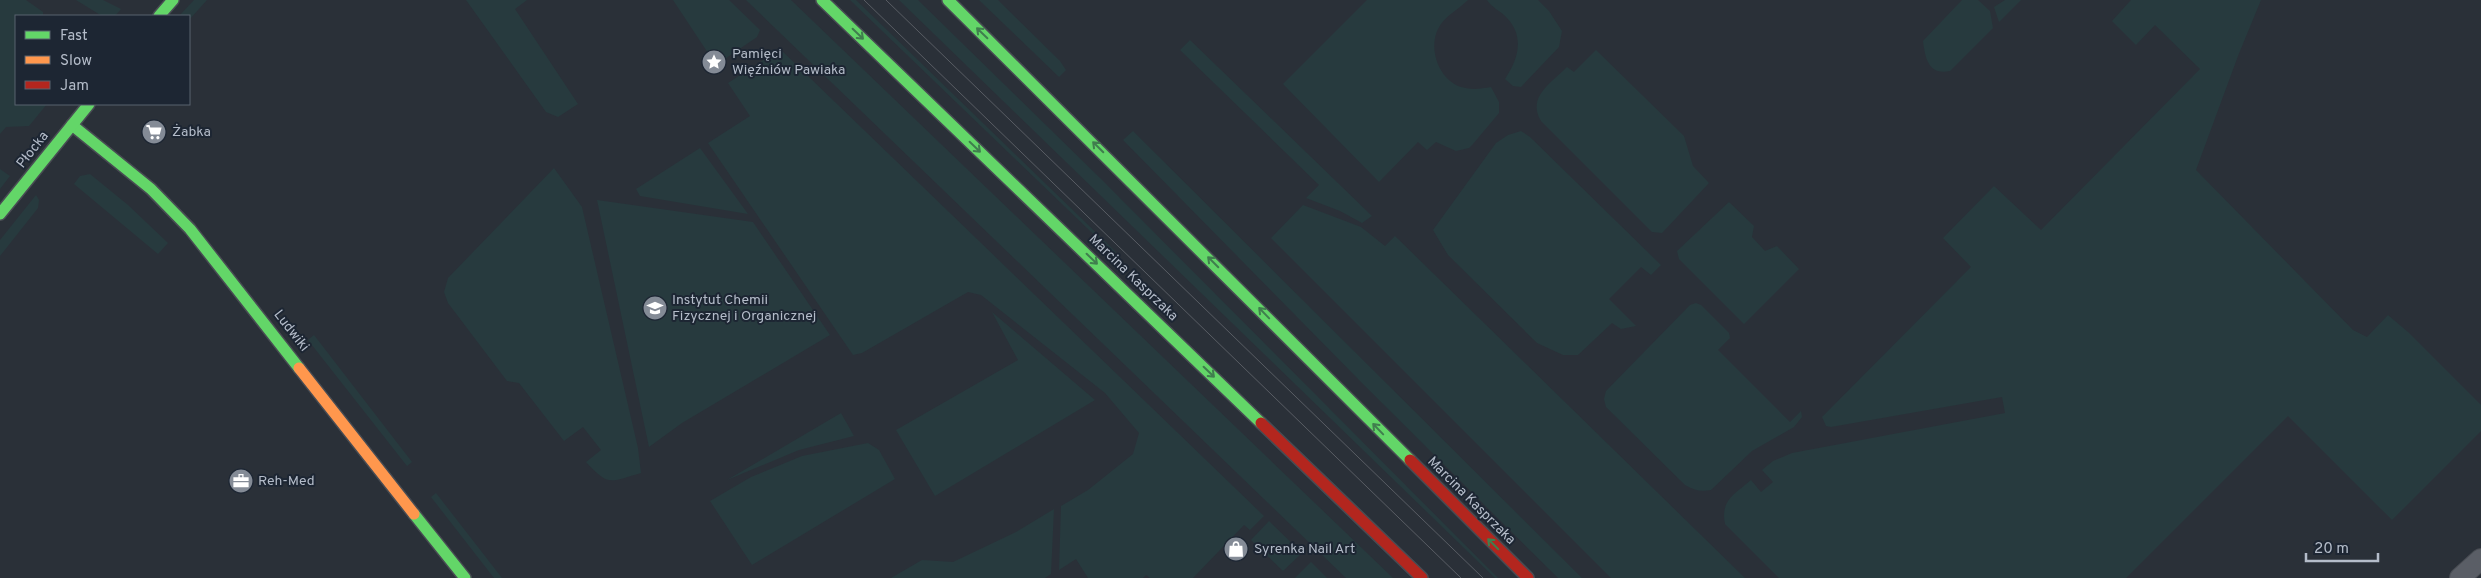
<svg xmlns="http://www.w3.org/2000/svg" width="2481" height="578" font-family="Overpass,sans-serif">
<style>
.green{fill:#273a3e}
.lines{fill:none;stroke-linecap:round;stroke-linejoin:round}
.street-casing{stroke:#484c53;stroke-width:22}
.fast-casing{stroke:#484c53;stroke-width:14}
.slow-casing{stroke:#484c53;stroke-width:14}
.jam-casing{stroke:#484c53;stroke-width:14}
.street{stroke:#5a5e66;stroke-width:20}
.fast{stroke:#63d668;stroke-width:11}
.slow{stroke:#ff974d;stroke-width:11}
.jam{stroke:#b3261e;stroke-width:11}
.tram{stroke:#595d64;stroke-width:1}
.oneway{stroke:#407e4e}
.labels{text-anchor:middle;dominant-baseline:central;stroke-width:4;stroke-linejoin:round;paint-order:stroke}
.poi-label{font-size:14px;fill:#b4bcc9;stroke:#1d2633;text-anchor:start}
.street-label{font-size:14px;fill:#b4bcc9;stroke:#1d2633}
</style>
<rect width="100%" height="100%" fill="#2a3038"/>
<g class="green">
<polygon points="0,0 26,0 43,12 43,16 16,16 16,104 47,104 29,126 6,127 0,134"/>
<polygon points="76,0 103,0 121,9 115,16 102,16"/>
<polygon points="194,0 207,0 189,20 189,16 179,16"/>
<polygon points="466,0 527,0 515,9 578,104 558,117 546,112"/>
<polygon points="673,0 729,0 760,30 757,37 716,65"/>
<polygon points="746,0 791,0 1393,578 1346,578"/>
<polygon points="850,0 856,0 1116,252 1114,254"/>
<polygon points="899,0 918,0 1101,179 1498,578 1495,578"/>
<polygon points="979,0 998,0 1060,61 1066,70 1059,77"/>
<path d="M 1367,0 L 1468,0 C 1458,10 1444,16 1438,29 C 1428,49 1439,80 1461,87 C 1472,90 1480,89 1491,87 L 1499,102 L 1499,113 L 1473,144 L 1469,148 L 1456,151 L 1436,142 L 1427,150 L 1418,142 L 1379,182 L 1283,84 Z"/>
<path d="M 1487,0 L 1538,0 L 1549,11 L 1562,31 L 1559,47 L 1521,87 L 1513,86 L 1505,79 C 1518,60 1525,37 1507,18 C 1501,11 1492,8 1487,0 Z"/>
<path d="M 1962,0 L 1978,0 L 1990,11 L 1993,28 L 1950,71 C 1928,76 1925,57 1923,41 Z"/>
<polygon points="2005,0 2021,0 1999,22 1994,7"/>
<path d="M 2131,0 L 2261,0 L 2238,56 L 2196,170 L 2353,330 L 2367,337 L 2388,315 L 2408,332 L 2481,405 L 2481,431 L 2392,520 L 2288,416 L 2126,578 L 1779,578 L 1725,524 C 1720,500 1735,494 1751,480 L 1761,492 L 1773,482 L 1762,470 L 1773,461 L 1792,453 L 2005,413 L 2002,397 L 1831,427 L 1826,426 L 1822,417 L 1971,267 L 1943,238 L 1994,186 L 2041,230 L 2200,69 L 2155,25 L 2136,45 L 2112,21 Z"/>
<polygon points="1190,40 1372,216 1362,223 1340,211 1306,198 1319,185 1180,50"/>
<polygon points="780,49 1264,516 1250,530 1244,525 1193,578 1150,578 1146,575 1143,578 1088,578 1076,559 1059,570 1061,506 1088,490 1133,454 1139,433 1105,393 981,295 968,292 862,353 853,355 708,143 750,116 728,83"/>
<path d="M 1596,50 L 1684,136 L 1693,166 L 1709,183 L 1662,233 L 1652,232 L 1541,121 C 1527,97 1550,84 1567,67 L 1574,72 Z"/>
<polygon points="1133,131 1145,143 1582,578 1558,578 1364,385 1123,140"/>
<polygon points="1521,131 1530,137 1661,265 1651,275 1641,267 1609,299 1636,326 1621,329 1612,323 1578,355 1563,355 1537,343 1448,255 1433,230 1496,143 1508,135"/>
<polygon points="700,148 748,214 640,196 636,189"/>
<path d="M 554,168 L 582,207 L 638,448 L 641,473 C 610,482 609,487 586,462 L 601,450 L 583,427 L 564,441 L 519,383 L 507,381 L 448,303 L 444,292 L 448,278 Z"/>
<polygon points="0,169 10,176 0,189"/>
<polygon points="90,174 128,205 168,243 158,254 74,184 80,176"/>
<polygon points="36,195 39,200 38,208 0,256 0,240"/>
<polygon points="597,200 753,222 830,335 682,423 649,447"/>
<polygon points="1729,202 1754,226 1752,237 1765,251 1777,246 1799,269 1744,324 1679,259 1677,251"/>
<polygon points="1303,205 1361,227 1385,246 1395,236 1745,578 1611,578 1271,238"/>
<path d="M 1696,303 L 1701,305 L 1729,333 L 1730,338 L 1718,350 L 1790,422 L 1801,411 L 1802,417 L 1794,427 L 1752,451 L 1711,490 C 1700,492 1694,490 1685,485 L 1606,407 L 1604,399 L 1606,391 L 1690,305 Z"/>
<polygon points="992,312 1095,400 935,496 896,430 1018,360"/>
<polygon points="314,335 412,462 407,466 308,340"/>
<polygon points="841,413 854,436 799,450 727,480"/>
<polygon points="868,443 879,450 895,479 752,565 710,501 751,477 802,456"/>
<polygon points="436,493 502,578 494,578 431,497"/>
<polygon points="1054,509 1051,574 1045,578 891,578 922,560 953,562 1016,532"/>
<polygon points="1269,521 1302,553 1283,571 1251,540"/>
<polygon points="1311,562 1327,578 1295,578"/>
</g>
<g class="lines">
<defs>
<polyline id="street" points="2460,578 2481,559"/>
<g id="fast">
<polyline points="822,0 1261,423"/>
<polyline points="948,0 1410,460"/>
<polyline points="159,16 173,0"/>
<polyline points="72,125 151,189 190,229 299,368"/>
<polyline points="0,214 89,104"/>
<polyline points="414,514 465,578"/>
</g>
<polyline id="slow" points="299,368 414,514"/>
<g id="jam">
<polyline points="1261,423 1422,578"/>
<polyline points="1410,460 1528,578"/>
</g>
</defs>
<use href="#street" class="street-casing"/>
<use href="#fast" class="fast-casing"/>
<use href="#slow" class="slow-casing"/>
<use href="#jam" class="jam-casing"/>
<use href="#street" class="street"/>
<use href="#fast" class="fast"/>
<use href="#slow" class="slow"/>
<use href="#jam" class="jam"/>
<g class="tram">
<polyline points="864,0 1461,578"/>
<polyline points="886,0 1483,578"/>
</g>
</g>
<defs><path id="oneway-shaft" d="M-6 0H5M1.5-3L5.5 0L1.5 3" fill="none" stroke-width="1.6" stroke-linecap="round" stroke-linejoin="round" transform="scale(1.25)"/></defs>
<g class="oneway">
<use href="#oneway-shaft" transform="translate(982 33) rotate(-136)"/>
<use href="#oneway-shaft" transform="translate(858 34) rotate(44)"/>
<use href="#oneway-shaft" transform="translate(975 147) rotate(44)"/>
<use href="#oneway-shaft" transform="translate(1098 147) rotate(-135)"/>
<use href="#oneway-shaft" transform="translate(1092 259) rotate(44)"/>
<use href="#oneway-shaft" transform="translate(1213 262) rotate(-135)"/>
<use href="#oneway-shaft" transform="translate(1264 313) rotate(-134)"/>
<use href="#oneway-shaft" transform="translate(1209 372) rotate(44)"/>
<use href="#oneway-shaft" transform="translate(1378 429) rotate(-134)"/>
<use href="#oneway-shaft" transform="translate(1493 544) rotate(-135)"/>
</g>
<defs>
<symbol id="sight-disc" viewBox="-11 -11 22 22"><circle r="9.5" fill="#848b96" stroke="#1d2633"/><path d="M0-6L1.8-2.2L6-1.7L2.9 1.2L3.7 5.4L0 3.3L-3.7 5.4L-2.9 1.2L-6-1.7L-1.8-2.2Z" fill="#fff"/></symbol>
<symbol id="supermarket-disc" viewBox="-11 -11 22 22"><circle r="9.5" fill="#848b96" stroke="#1d2633"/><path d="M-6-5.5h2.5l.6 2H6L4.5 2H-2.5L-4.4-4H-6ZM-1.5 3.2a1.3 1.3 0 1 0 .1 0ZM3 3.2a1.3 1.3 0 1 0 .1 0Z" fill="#fff"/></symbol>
<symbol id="university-disc" viewBox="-11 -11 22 22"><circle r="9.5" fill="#848b96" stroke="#1d2633"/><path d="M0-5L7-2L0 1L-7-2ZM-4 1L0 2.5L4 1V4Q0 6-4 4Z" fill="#fff"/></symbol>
<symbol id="office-disc" viewBox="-11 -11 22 22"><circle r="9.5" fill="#848b96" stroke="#1d2633"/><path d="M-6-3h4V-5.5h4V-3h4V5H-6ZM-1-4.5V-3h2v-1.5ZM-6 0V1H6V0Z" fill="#fff"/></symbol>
<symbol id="shop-disc" viewBox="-11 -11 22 22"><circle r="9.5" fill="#848b96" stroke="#1d2633"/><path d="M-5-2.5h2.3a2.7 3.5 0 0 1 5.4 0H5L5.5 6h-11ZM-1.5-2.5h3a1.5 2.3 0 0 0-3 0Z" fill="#fff"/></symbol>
</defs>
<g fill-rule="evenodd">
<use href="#sight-disc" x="700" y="48" width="28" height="28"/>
<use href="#supermarket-disc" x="140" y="118" width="28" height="28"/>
<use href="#university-disc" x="641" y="294" width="28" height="28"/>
<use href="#office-disc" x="227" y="467" width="28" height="28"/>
<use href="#shop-disc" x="1222" y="535" width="28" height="28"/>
</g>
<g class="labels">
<g class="poi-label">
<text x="732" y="54">Pamięci<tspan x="732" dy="16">Więźniów Pawiaka</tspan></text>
<text x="172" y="132">Żabka</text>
<text x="672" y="300">Instytut Chemii<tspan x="672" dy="16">Fizycznej i Organicznej</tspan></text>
<text x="258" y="481">Reh-Med</text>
<text x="1254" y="549">Syrenka Nail Art</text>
</g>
<g class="street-label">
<text transform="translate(33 150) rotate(-52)">Płocka</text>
<text transform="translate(1133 278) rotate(44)">Marcina Kasprzaka</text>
<text transform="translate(291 331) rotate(52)">Ludwiki</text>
<text transform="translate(1471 501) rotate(45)">Marcina Kasprzaka</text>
</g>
</g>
<rect x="15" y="15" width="175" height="90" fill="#1d2633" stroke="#59626f"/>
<rect x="25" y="31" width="25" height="8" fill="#63d668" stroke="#59626f"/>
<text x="60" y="40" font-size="15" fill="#b4bcc9">Fast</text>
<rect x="25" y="56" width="25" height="8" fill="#ff974d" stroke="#59626f"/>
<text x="60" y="65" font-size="15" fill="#b4bcc9">Slow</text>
<rect x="25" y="81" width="25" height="8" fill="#b3261e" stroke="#59626f"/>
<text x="60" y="90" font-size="15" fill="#b4bcc9">Jam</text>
<path d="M2306 553v8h72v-8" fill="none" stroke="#b4bcc9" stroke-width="2.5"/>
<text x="2314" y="553" font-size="15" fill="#b4bcc9" stroke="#1d2633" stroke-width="4" paint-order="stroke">20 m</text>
</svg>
